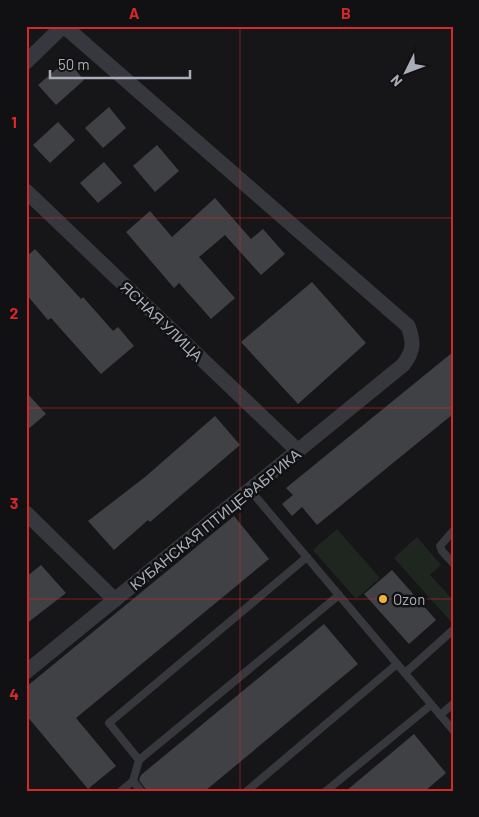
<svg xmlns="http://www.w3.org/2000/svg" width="479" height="817" font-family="Barlow,sans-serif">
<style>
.green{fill:#1e261f}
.building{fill:#404145}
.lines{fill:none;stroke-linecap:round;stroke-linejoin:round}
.lane{stroke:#37383d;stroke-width:8}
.street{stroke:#37383d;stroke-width:15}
.grid{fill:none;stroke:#d62828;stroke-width:1;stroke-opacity:0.55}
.poi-dot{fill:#f2b134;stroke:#111113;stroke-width:2}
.labels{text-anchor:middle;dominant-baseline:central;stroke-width:5;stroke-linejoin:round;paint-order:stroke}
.street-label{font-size:15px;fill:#a8adb8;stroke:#111113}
.poi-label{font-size:15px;fill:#a8adb8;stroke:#111113;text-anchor:start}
.neatline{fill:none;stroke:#d62828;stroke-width:2}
.grid-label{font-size:16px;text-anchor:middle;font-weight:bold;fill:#d62828}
</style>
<rect width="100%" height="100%" fill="#161618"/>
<g class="green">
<polygon points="337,529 380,578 356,599 313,550"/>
<polygon points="417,537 441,565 430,575 453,600 453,624 394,558"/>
</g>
<g class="building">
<polygon points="67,60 84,80 56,105 38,85"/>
<polygon points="109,107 126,128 103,148 85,128"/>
<polygon points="58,122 75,140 50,163 33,145"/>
<polygon points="157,145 179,171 155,192 133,166"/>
<polygon points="104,162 122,183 98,203 80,183"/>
<polygon points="215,198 251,239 263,229 285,254 261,275 225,235 199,257 235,298 211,319 179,283 174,288 126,232 150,211 172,237"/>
<polygon points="35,249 81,299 83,297 113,331 118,327 134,346 101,374 51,318 48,320 26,294 26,257"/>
<polygon points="312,282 366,343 298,404 241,342"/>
<polygon points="453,352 453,414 317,525 302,507 292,516 282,504 293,495 286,488"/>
<polygon points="26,392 46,414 26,431"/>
<polygon points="215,416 240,445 150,522 148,520 114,550 88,521 145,477"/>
<polygon points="234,516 269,559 76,718 116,766 88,789 26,715 26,687"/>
<polygon points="41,565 66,593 26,624 26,577"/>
<polygon points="392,570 436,620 409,644 364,594"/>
<polygon points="324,624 358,664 205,791 147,791 139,780 141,775"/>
<polygon points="414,734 446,773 425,791 346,791"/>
</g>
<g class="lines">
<g class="lane">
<polyline points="250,490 453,730"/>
<polyline points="453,531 440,546 442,551 453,563"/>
<polyline points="405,673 453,630"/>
<polyline points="440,715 453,704"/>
<polyline points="139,760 109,723 307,557"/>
<polyline points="133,781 139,760 339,595"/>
<polyline points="121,791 133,781 141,791"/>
<polyline points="247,791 397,664"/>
<polyline points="326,791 431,705"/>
</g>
<g class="street">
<polyline points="26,62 63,26"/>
<polyline points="26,191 298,451"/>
<polyline points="26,513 115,600"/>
<path d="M 26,672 L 403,365 C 414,351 414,342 408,326 L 64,26"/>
</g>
</g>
<path class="grid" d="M 240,26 L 240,791M 26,218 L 453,218M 26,408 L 453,408M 26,599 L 453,599"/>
<circle class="poi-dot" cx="383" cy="599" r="5"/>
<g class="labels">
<g class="street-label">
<text transform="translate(162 321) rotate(44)">ЯСНАЯ УЛИЦА</text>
<text transform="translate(215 519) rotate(-39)">КУБАНСКАЯ ПТИЦЕФАБРИКА</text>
</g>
<g class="poi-label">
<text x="393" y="599">Ozon</text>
</g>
</g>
<rect width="479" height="817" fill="none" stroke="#111113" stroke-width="55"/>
<g transform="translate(406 72) rotate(228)" stroke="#111113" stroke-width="4" paint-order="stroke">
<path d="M0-4L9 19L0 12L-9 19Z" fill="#a8adb8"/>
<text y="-8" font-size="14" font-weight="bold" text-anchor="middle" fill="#a8adb8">N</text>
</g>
<path d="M50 70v8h140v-8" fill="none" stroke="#a8adb8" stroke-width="2.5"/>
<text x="58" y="70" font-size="15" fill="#a8adb8" stroke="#111113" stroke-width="4" paint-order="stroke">50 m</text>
<rect x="28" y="28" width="424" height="762" class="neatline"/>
<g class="grid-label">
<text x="134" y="19">A</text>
<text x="346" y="19">B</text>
<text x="14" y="128">1</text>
<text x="14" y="319">2</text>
<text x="14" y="509">3</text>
<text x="14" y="700">4</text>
</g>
</svg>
